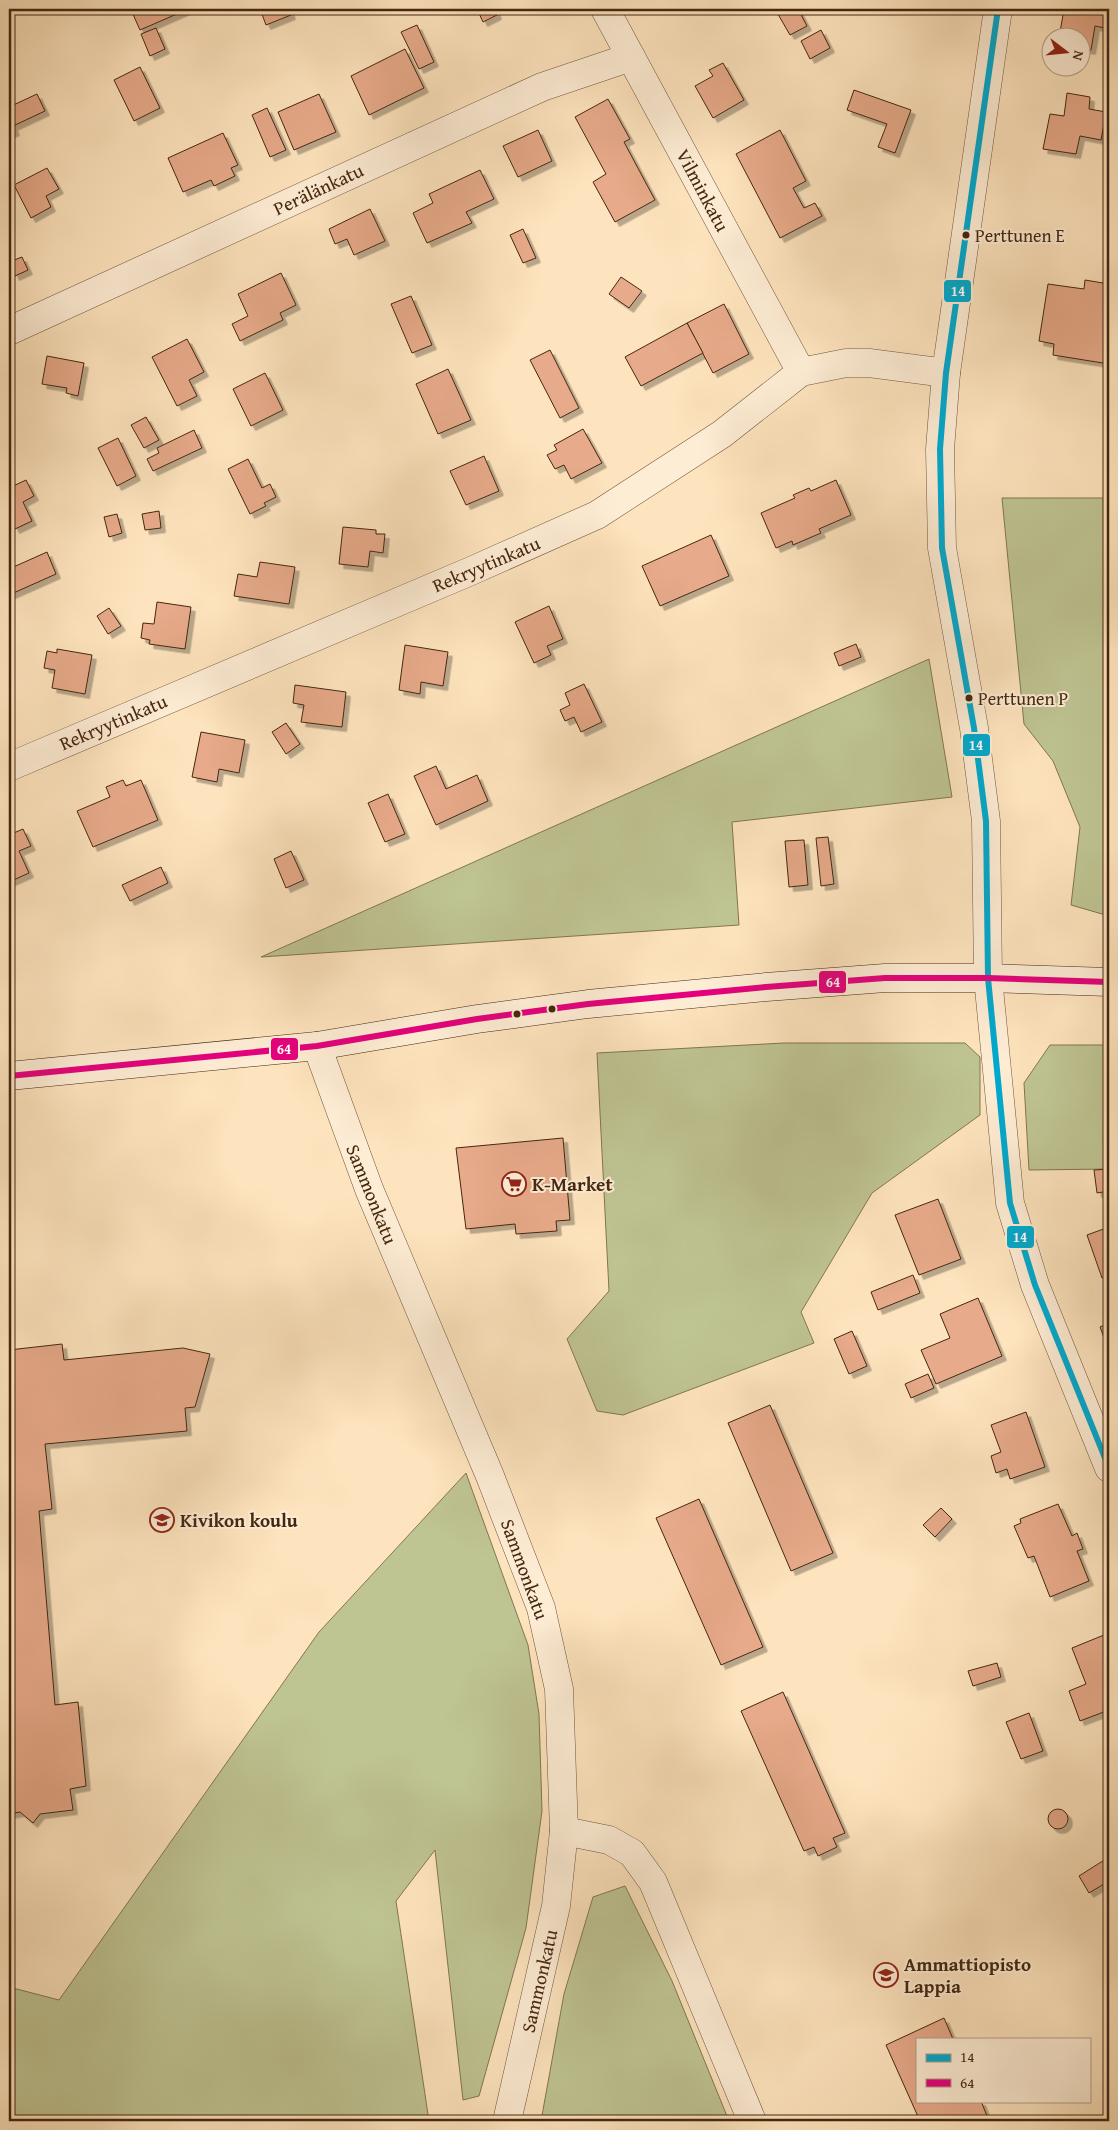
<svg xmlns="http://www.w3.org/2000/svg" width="1118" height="2130" font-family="'Gentium Book Plus',serif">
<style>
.green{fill:#bfc493;stroke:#827652}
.building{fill:#e7aa8a;stroke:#442710;filter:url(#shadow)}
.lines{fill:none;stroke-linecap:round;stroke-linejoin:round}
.street-casing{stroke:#72563c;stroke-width:29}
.secondary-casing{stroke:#442710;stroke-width:29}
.street{stroke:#feedd5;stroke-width:28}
.secondary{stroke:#feedd5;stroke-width:28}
.bus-1-casing{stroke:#feedd5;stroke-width:10}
.bus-2-casing{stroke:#feedd5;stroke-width:10}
.bus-1{stroke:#00a9ce;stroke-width:6}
.bus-2{stroke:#e5007d;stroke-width:6}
.bus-dot{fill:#442710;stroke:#feedd5;stroke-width:2}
.labels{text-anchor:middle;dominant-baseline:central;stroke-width:4;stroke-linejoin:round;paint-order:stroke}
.bus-label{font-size:18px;fill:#442710;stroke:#feedd5;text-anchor:start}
.street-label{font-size:19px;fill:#442710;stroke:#feedd5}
.poi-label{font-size:19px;font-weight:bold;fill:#442710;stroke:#feedd5;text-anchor:start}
.line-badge{stroke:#feedd5;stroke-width:2}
.badge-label{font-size:14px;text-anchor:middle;font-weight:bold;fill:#fff}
</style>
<defs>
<filter id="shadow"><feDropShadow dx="4.5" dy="4.5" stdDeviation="0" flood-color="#0004"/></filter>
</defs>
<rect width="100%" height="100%" fill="#fee4be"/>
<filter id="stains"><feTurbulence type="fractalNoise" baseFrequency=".004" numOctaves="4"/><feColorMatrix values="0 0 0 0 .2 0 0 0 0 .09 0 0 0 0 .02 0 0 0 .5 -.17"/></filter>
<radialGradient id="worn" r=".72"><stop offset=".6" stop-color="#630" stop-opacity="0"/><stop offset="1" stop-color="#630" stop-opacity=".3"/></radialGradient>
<g class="green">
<polygon points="1002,498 1109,498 1109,916 1071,905 1080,827 1053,761 1024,724"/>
<polygon points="929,659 952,797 732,822 739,925 261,957"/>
<polygon points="784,1043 965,1043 980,1057 980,1115 872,1193 801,1312 814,1343 623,1415 597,1411 567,1339 609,1291 597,1053"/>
<polygon points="1050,1045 1109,1045 1109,1169 1029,1170 1024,1083"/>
<polygon points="466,1473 528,1645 539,1714 542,1811 526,1928 479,2096 463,2100 435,1850 396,1901 429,2121 9,2121 9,1987 59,2000 319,1632"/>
<polygon points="625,1886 672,1981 729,2121 541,2121 564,1994 593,1897"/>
</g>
<g class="building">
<polygon points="139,9 185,9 186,10 140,30 132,12"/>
<polygon points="260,9 289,9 291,15 266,25"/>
<polygon points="477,9 495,9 497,15 483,22"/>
<polygon points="775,9 798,9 807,26 790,35"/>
<polygon points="1064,9 1094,9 1108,11 1105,28 1095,26 1091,50 1080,48 1080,38 1059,38"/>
<polygon points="417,25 434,62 419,69 401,32"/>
<polygon points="156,28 165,49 150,56 141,34"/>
<polygon points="821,30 830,48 810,59 801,41"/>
<polygon points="405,49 424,88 369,115 351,76"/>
<polygon points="723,63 744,100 713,118 695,86 713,76 709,70"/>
<polygon points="140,67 160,108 134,121 114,80"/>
<polygon points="854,90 911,110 895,153 878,147 887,124 847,110"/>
<polygon points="1067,93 1090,97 1089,109 1106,112 1101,140 1080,136 1076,154 1043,149 1050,114 1064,116"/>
<polygon points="37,94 45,111 13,126 15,131 9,134 9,107"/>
<polygon points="319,94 336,132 294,150 278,112"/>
<polygon points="608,99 630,139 624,142 655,200 615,222 593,182 606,174 575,117"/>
<polygon points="267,108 286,150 270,157 252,115"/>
<polygon points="538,130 552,161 518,177 503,146"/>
<polygon points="780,130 806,181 793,188 804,208 815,203 822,216 780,238 736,154"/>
<polygon points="223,133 238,165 231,168 235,176 214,186 211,180 183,192 168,158"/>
<polygon points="47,168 59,189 46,196 51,207 31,218 14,185"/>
<polygon points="480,170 494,199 466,212 472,223 427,243 413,213 433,203 429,194"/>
<polygon points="370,209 385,241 354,255 347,239 335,244 329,229"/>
<polygon points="523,229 536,258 523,263 510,235"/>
<polygon points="22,257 28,270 15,276 9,262"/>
<polygon points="281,273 296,305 280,313 283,320 240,341 232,324 248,316 238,294"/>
<polygon points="621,277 642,291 629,308 609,294"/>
<polygon points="1085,280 1109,284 1109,364 1053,355 1054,344 1039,341 1048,284 1084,289"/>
<polygon points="411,296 432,345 412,353 391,304"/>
<polygon points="724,304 749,354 713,373 687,323"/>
<polygon points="687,323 703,353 641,386 625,357"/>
<polygon points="187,339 204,372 189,380 197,396 177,406 152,357"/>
<polygon points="550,350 579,408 560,418 530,360"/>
<polygon points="47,356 84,363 78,396 66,393 67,388 42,384"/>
<polygon points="448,369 471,420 438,434 416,384"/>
<polygon points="265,373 283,410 251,426 233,389"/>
<polygon points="146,417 159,440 144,448 131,425"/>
<polygon points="583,429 602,463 571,479 564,465 555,469 547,455 557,450 554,445"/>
<polygon points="194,430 202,448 153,471 147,459 159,453 157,448"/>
<polygon points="118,438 136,476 117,486 98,448"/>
<polygon points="484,456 499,491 466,505 450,471"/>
<polygon points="248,459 262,488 270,484 276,497 264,503 266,506 250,514 228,469"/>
<polygon points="26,480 34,496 23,502 32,521 15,529 9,516 9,488"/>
<polygon points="836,480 851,515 819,529 821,533 793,545 792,541 776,548 761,513 795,498 793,495 809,488 811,491"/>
<polygon points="159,511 161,528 145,530 142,514"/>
<polygon points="117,514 122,533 109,537 104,517"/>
<polygon points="343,527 376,530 376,534 385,534 383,553 370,551 368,567 339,564"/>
<polygon points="711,535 729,576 660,606 642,566"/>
<polygon points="47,552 56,574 9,595 9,569"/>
<polygon points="260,562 295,567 289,604 234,596 238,574 257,577"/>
<polygon points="157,602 191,607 185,649 149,644 150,640 141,638 143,623 154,624"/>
<polygon points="549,606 563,639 547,646 551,655 534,663 515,622"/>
<polygon points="109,608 121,626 108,634 97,616"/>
<polygon points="856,644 861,657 839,666 834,653"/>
<polygon points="405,645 448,652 443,686 421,682 420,694 399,690"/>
<polygon points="57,649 92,655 85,694 52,688 55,670 44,668 47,651 57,653"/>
<polygon points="584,684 602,722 581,732 574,717 565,721 560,710 570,705 565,693"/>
<polygon points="295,685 346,692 342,727 301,722 304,705 293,703"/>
<polygon points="286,723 300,744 286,754 272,732"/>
<polygon points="201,732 245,740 239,773 219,769 217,782 192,777"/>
<polygon points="436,766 446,789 477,775 488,801 436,825 414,776"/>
<polygon points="123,780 126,786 141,780 158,820 93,847 77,811 110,797 106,787"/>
<polygon points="388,794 405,834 385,842 368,803"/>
<polygon points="23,829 31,846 19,851 29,873 9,882 9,835"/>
<polygon points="828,837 834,884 821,886 816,838"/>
<polygon points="804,840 808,885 789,887 785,841"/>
<polygon points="291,851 304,880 286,888 274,859"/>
<polygon points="161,867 168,883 130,901 122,885"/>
<polygon points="563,1138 570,1220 556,1221 557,1231 516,1234 515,1224 466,1229 456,1148"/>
<polygon points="1109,1169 1109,1191 1097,1193 1094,1170"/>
<polygon points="938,1199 961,1259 919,1275 895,1215"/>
<polygon points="1109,1227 1109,1276 1102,1278 1087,1235"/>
<polygon points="913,1275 920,1293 878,1310 871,1292"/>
<polygon points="978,1298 1002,1356 936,1384 921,1350 950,1338 940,1314"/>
<polygon points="1109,1323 1109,1351 1100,1327"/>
<polygon points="852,1331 867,1366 849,1374 834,1339"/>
<polygon points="62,1344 64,1360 183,1348 210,1354 195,1407 185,1408 187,1431 45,1444 52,1509 39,1511 55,1705 78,1702 86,1786 70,1789 73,1810 40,1814 33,1823 20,1812 9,1814 9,1350"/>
<polygon points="928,1374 934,1388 911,1398 905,1384"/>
<polygon points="770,1405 833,1553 791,1571 728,1423"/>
<polygon points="1026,1412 1045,1467 1010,1479 1007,1469 996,1473 991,1456 1001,1452 991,1425"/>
<polygon points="699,1499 763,1647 721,1665 656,1518"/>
<polygon points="1058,1504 1072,1536 1077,1533 1083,1549 1077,1551 1089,1581 1050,1597 1034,1556 1028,1558 1014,1526 1021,1523 1020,1519"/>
<polygon points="941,1508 952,1519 935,1537 923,1525"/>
<polygon points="1109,1633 1109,1710 1080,1721 1069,1691 1086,1684 1072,1648"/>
<polygon points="997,1663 1001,1677 973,1686 968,1671"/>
<polygon points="783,1692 845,1833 833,1838 837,1847 818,1856 814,1847 804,1851 741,1711"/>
<polygon points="1029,1713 1043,1751 1021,1759 1006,1722"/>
<circle cx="1058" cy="1819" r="10"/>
<polygon points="1109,1857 1109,1881 1089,1893 1079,1876"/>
<polygon points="944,2018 953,2039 917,2039 917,2101 981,2101 989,2121 920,2121 886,2045"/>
</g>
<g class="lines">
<defs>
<g id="street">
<polyline points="605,9 801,372"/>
<polyline points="998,9 946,373 940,449 942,548 974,728 986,821 988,978 1010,1203 1035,1285 1109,1468"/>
<polyline points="9,331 542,87 631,57"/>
<polyline points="9,767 471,571 597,515 722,434 801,372 846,363 869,363 946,373"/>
<polyline points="317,1046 369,1189 490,1476 541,1608 559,1689 564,1831 556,1906 507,2121"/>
<polyline points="564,1831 609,1840 632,1853 653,1882 752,2121"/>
</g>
<polyline id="secondary" points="9,1076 317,1046 477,1019 588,1004 766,987 885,978 988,978 1109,982"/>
</defs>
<use href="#street" class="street-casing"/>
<use href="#secondary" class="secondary-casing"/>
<use href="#street" class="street"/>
<use href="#secondary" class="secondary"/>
<defs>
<polyline id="bus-1" points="998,9 946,373 940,449 942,548 974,728 986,821 988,978 1010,1203 1035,1285 1109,1468"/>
<polyline id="bus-2" points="9,1076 317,1046 477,1019 588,1004 766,987 885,978 988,978 1109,982"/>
</defs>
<use href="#bus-1" class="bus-1-casing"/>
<use href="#bus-2" class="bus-2-casing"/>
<use href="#bus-1" class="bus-1"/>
<use href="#bus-2" class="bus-2"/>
</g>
<defs>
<symbol id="supermarket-ring" viewBox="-11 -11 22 22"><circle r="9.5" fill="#feedd5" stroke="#8f2418" stroke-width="1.5"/><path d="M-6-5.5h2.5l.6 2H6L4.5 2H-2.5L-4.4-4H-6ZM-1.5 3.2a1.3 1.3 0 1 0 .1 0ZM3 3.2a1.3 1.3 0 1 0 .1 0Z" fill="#8f2418"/></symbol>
<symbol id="school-ring" viewBox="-11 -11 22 22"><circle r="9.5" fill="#feedd5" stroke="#8f2418" stroke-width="1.5"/><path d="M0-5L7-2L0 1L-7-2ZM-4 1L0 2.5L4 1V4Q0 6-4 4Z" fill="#8f2418"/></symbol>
</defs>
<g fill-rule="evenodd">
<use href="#supermarket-ring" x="500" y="1170" width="28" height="28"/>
<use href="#school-ring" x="148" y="1506" width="28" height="28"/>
<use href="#school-ring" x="872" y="1961" width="28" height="28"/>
</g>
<g class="bus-dot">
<circle cx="966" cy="235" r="4.5"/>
<circle cx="969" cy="698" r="4.5"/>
<circle cx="552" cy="1009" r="4.5"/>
<circle cx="517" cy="1014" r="4.5"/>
</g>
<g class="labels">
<g class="bus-label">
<text x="975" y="235">Perttunen E</text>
<text x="978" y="698">Perttunen P</text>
</g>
<g class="street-label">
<text transform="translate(318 189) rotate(-25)">Perälänkatu</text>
<text transform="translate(703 190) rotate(62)">Vilminkatu</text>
<text transform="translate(486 564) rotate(-23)">Rekryytinkatu</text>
<text transform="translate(113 722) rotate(-23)">Rekryytinkatu</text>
<text transform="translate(372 1194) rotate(68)">Sammonkatu</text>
<text transform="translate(525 1569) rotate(70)">Sammonkatu</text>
<text transform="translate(539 1981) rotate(-77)">Sammonkatu</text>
</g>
<g class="poi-label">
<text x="532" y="1184">K-Market</text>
<text x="180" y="1520">Kivikon koulu</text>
<text x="904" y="1964">Ammattiopisto<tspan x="904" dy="22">Lappia</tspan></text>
</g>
</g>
<g class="line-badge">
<rect x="943" y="279" width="29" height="24" rx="5" fill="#00a9ce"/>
<rect x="962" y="733" width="29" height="24" rx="5" fill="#00a9ce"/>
<rect x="818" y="970" width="29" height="24" rx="5" fill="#e5007d"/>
<rect x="270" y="1037" width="29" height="24" rx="5" fill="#e5007d"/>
<rect x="1006" y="1225" width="29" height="24" rx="5" fill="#00a9ce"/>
</g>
<g class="badge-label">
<text x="958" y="296">14</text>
<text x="976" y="750">14</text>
<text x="833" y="987">64</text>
<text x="284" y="1054">64</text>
<text x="1020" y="1242">14</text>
</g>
<rect width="1118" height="2130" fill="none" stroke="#fee4be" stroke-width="30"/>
<rect x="10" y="10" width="1098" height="2110" fill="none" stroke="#442710" stroke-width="2.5"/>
<rect x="15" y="15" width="1088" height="2100" fill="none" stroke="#442710"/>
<rect x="916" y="2038" width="175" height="65" fill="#feedd5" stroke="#b49e86"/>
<rect x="926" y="2054" width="25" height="8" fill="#00a9ce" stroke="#b49e86"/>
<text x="960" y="2062" font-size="15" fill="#442710">14</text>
<rect x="926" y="2079" width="25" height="8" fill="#e5007d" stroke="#b49e86"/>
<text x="960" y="2088" font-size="15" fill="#442710">64</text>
<g transform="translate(1066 52) rotate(106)"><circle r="24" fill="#feedd5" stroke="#b49e86"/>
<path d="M0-4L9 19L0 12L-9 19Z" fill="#8f2418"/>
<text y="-8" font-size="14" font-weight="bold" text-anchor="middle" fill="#442710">N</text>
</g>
<rect width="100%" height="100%" filter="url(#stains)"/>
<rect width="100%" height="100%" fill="url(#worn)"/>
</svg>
